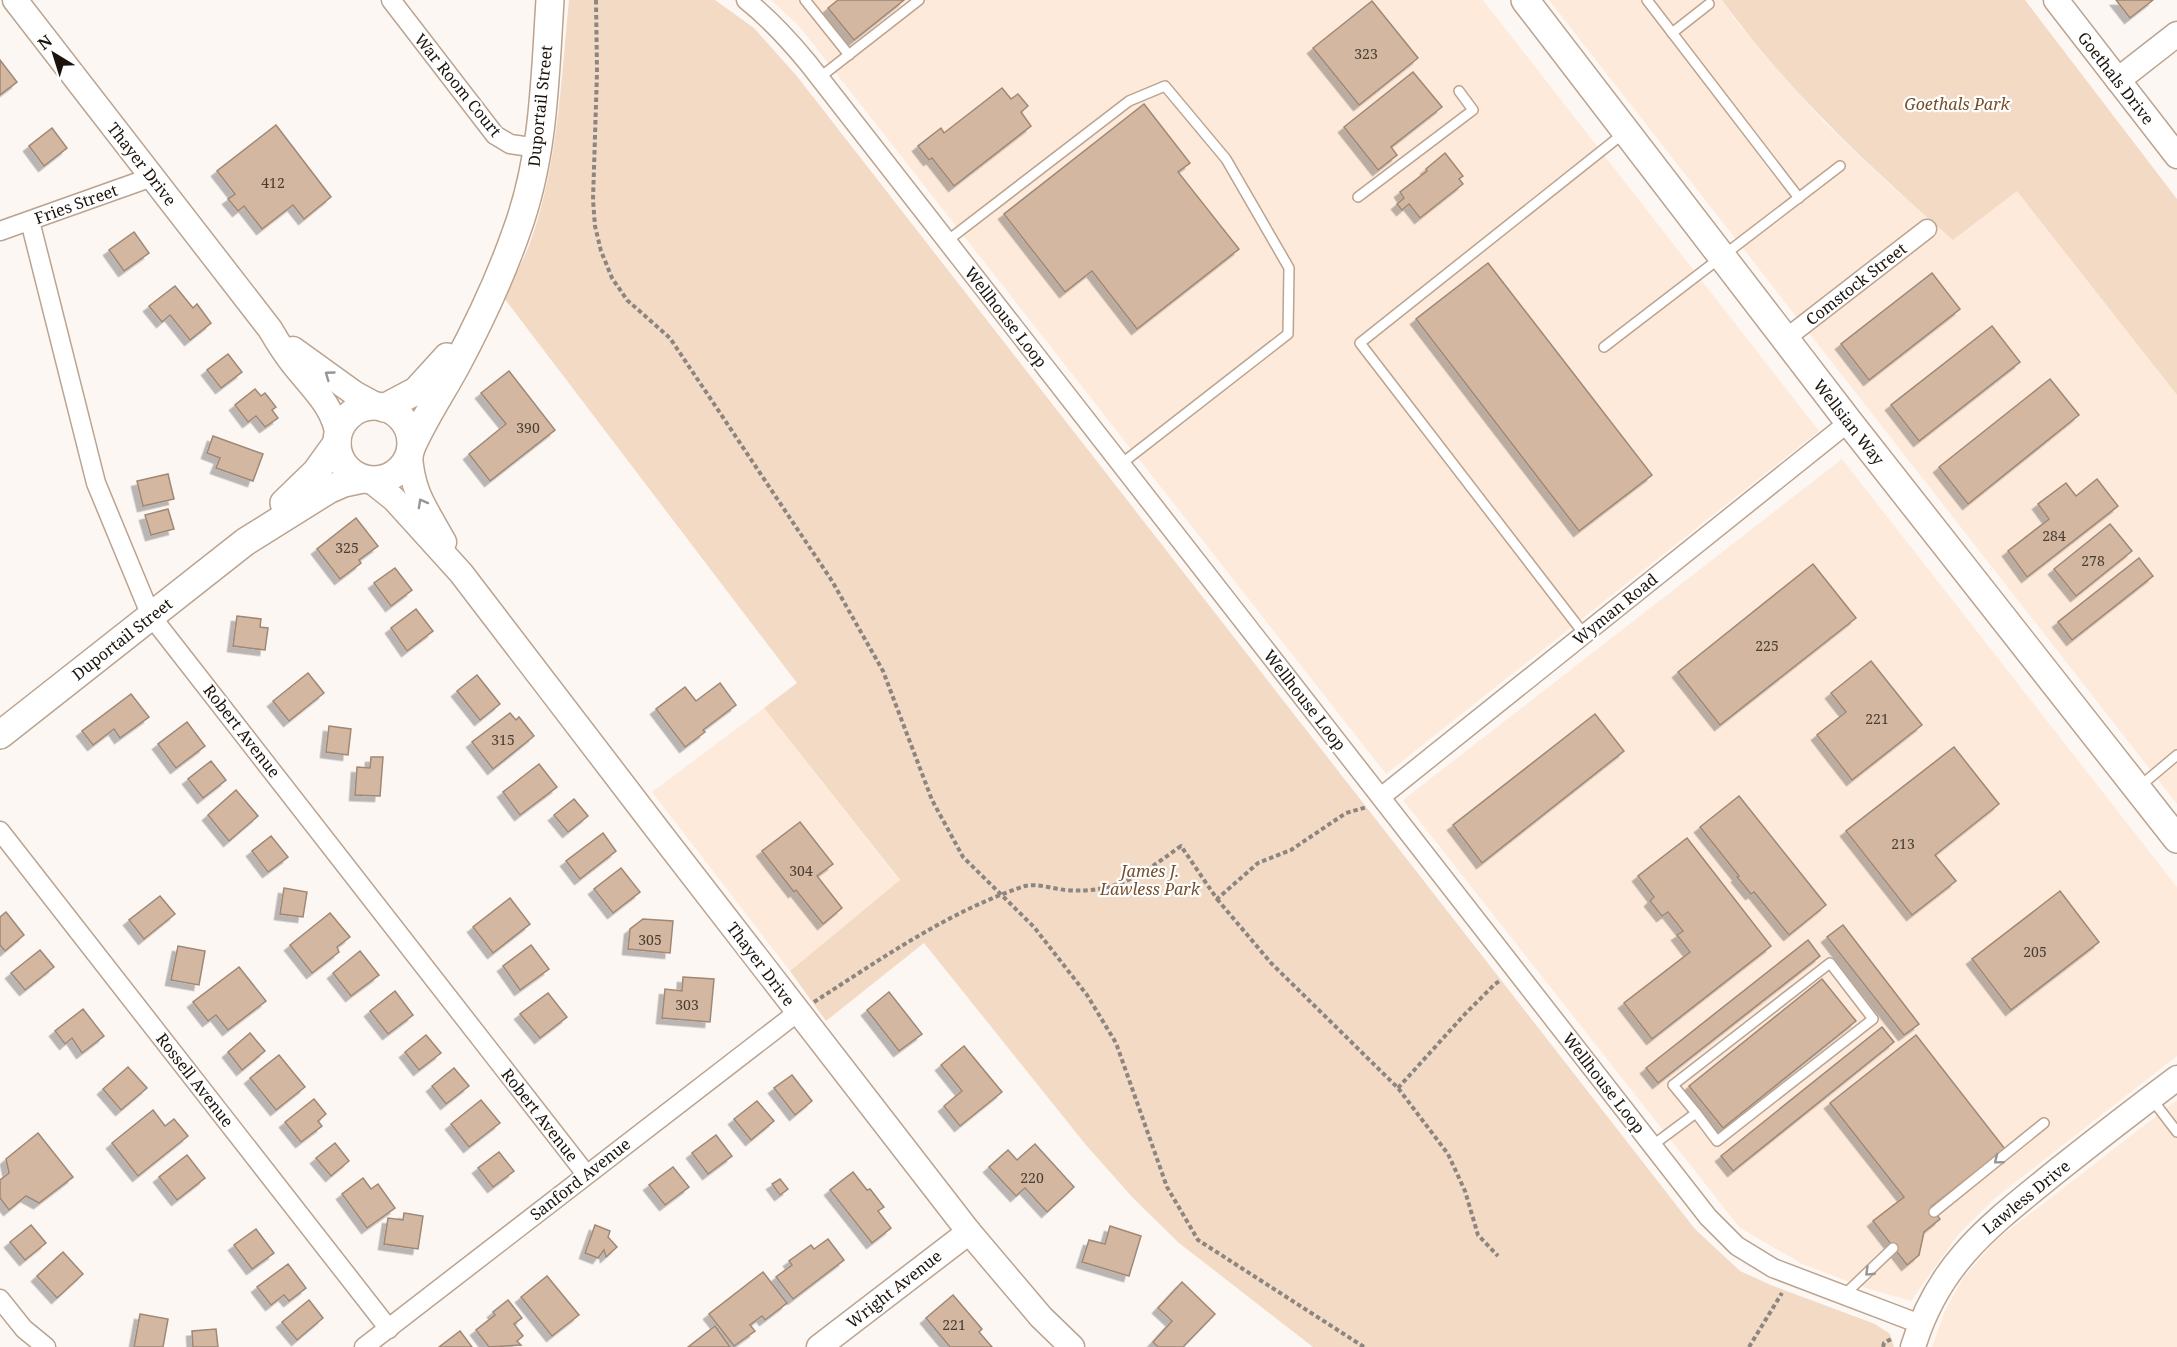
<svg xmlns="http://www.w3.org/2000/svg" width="2177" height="1347" font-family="'Noto Serif',serif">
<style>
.built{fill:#feeada}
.green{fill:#f3dac5}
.building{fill:#d3b7a1;stroke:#9f8875;stroke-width:1.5;filter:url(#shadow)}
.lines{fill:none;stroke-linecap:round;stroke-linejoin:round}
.service-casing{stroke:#bba38f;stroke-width:12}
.minor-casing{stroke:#bba38f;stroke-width:21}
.tertiary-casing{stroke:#bba38f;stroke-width:27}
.secondary-casing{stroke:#bba38f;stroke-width:30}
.path{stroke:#8d8680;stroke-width:4;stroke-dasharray:4.5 3;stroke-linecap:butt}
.service{stroke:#fff;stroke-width:9}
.minor{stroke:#fff;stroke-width:18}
.tertiary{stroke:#fff;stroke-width:24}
.secondary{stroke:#fff;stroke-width:27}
.oneway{stroke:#999592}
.labels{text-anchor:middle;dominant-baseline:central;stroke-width:4.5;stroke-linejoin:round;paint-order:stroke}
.number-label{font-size:14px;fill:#4a3d31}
.street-label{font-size:16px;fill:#1c140c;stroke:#fff}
.park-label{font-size:16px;font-style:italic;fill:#754d29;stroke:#fff}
</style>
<defs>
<filter id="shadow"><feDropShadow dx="-5.5" dy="5.5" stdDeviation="0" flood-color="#0004"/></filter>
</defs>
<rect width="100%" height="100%" fill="#fdf7f3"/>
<g class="built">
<polygon points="771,0 1483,0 1819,431 1386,774 799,26"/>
<polygon points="1549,0 1722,0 1737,22 1824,122 1890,185 1953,239 2017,190 2177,395 2177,804"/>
<polygon points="1842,459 2177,887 2177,1056 1994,1199 1957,1236 1911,1301 1866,1288 1802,1264 1740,1228 1403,800"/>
<polygon points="764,708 900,881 790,971 652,792"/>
<polygon points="2177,1100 2177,1347 1932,1347 1945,1311 1963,1278 1996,1240"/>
</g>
<g class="green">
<path d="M 569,0 L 715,0 L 754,28 L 796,75 L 1695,1229 L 1740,1271 L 1771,1285 L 1875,1324 L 1890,1334 L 1894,1347 L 1313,1347 L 1179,1243 L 1133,1198 L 1086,1145 L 924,943 L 826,1021 L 790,971 L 900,880 L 764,708 L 797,683 L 504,298 C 513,279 524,260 531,240 C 558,164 561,80 569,0 Z"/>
<path d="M 1722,0 L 2025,0 L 2177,199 L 2177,395 L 2017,191 L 1953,240 C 1869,167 1788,91 1722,0 Z"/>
</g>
<g class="building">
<polygon points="838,0 904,0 854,40 828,8"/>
<polygon points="2116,0 2153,0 2130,18"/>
<polygon points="1372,1 1418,58 1359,105 1313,48"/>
<polygon points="0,60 17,82 0,95"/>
<polygon points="1413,72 1442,107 1391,147 1397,155 1378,170 1344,127"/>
<polygon points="1002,88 1011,99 1018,94 1028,106 1021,112 1031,126 954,186 932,158 929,160 918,146 941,128 944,133"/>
<polygon points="1144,104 1190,163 1178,172 1239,249 1137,329 1092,271 1065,292 1004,214"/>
<polygon points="276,125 331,197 304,219 293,205 262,229 244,206 238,211 228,199 235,194 217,171"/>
<polygon points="52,128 67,148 44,166 29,146"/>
<polygon points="1445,153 1463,176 1459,179 1463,184 1420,218 1409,204 1402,210 1397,204 1404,198 1400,192 1427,171 1426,169"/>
<polygon points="134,232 149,253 124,271 109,250"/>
<polygon points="1488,263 1652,475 1579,531 1416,319"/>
<polygon points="1932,273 1960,309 1869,380 1841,344"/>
<polygon points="175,286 193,308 197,304 211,323 190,340 170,315 162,322 149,306"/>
<polygon points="1992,326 2020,362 1919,441 1891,405"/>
<polygon points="228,354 242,372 221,388 207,370"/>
<polygon points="509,371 555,430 490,481 469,454 506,424 481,393"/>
<polygon points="2050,379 2079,415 1968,504 1939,467"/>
<polygon points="255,389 261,396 265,393 276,407 272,410 278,418 265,427 256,416 248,422 235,405"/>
<polygon points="213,436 263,454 253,481 216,468 220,458 207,453"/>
<polygon points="168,474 174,499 143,506 137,481"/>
<polygon points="2097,479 2118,506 2027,577 2008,551 2049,519 2038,504 2066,483 2076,496"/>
<polygon points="168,509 174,529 151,535 145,515"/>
<polygon points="356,518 378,546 359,560 361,563 340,579 317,549"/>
<polygon points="2110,524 2132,551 2076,596 2054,569"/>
<polygon points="2139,558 2153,576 2072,640 2058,622"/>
<polygon points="1813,564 1856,618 1720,725 1678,672"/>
<polygon points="395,568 412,590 391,606 374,583"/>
<polygon points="416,609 433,631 407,651 391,628"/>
<polygon points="237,616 261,619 260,627 268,628 265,650 233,646"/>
<polygon points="1871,661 1922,725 1852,780 1817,735 1846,712 1831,693"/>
<polygon points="308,673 324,693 289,721 273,701"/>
<polygon points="477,675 500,704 480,720 457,691"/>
<polygon points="720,683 736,705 703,730 705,732 685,747 656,709 685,687 696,701"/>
<polygon points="131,694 149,717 120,738 114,729 93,745 82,731"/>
<polygon points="510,713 516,720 519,717 534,736 493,769 472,742"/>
<polygon points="1595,714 1624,751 1482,863 1453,825"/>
<polygon points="187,722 205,746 176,768 158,744"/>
<polygon points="329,726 351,729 348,755 326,752"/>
<polygon points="1954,747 1999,804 1935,855 1956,881 1912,915 1846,831"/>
<polygon points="371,757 383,757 380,796 355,795 357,767 370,768"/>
<polygon points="211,761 226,780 203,798 188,779"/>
<polygon points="539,764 557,787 520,815 503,792"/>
<polygon points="236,790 258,816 229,841 208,815"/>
<polygon points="1739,796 1826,905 1789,935 1754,892 1751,894 1737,877 1739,876 1700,827"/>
<polygon points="574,799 588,816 568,832 554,815"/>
<polygon points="800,822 833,864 817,876 842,908 823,924 796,890 794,892 762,851"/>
<polygon points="603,833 616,851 580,879 566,861"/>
<polygon points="271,836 288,857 268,872 252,851"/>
<polygon points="1687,838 1771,946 1652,1039 1624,1003 1690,952 1677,935 1683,931 1668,912 1662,916 1650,901 1654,897 1638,876"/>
<polygon points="621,868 640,892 613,913 594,889"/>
<polygon points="284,888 307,892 303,917 280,914"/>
<polygon points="2060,891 2099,942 2011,1010 1972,959"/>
<polygon points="160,896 175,914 144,939 129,920"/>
<polygon points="510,898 530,924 493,953 473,927"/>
<polygon points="6,912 24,935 5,951 0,945 0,917"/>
<polygon points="330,913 350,937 337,947 339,952 312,973 290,945"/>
<polygon points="643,919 673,921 670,953 628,949 630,929"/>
<polygon points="1843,925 1919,1024 1904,1035 1827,937"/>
<polygon points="1808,940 1820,956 1658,1083 1646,1068"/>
<polygon points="531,945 549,969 520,990 503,966"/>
<polygon points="178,946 205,951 199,985 171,980"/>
<polygon points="40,950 54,967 25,990 11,973"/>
<polygon points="360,951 379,975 351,996 333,973"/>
<polygon points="239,967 266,1001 228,1030 216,1015 208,1021 193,1002"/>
<polygon points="683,977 714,979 710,1022 662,1018 665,989 682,991"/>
<polygon points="1822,979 1856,1021 1723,1128 1689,1086"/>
<polygon points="395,991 413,1015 388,1034 370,1011"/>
<polygon points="889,992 922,1034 899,1051 867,1010"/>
<polygon points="548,993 567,1017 540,1038 520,1014"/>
<polygon points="83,1009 104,1036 82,1053 72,1038 65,1044 55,1031"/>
<polygon points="1882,1027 1894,1042 1733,1171 1721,1156"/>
<polygon points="250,1033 265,1051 242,1070 228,1052"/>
<polygon points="426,1035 441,1053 419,1070 405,1052"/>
<polygon points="1916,1035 2005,1149 1931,1207 1940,1219 1924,1232 1919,1255 1907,1265 1873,1221 1904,1197 1830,1103"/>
<polygon points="964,1046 1002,1092 960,1126 944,1106 962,1091 941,1065"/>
<polygon points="279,1055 305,1087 276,1110 250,1078"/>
<polygon points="128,1067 147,1088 121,1110 103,1089"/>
<polygon points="454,1068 469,1086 446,1104 432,1086"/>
<polygon points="792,1075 812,1101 795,1115 774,1088"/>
<polygon points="314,1099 326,1114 318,1121 322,1126 301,1142 285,1122"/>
<polygon points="481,1100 500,1123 469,1147 451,1124"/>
<polygon points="757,1101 774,1121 751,1140 734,1119"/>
<polygon points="153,1110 165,1126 174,1119 188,1136 138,1176 112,1143"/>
<polygon points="38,1133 73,1177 39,1203 26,1196 9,1210 0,1198 0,1180 9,1173 6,1159"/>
<polygon points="716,1135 732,1156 708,1174 692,1153"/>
<polygon points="335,1143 349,1161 331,1176 316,1158"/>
<polygon points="1035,1144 1074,1187 1047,1212 1025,1188 1016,1196 989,1167 1008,1150 1017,1160"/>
<polygon points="499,1152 514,1171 493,1187 478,1168"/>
<polygon points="187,1155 205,1178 177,1200 159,1177"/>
<polygon points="673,1167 689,1187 665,1205 649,1185"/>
<polygon points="853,1172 867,1190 870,1189 884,1207 878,1211 891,1228 872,1243 830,1190"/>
<polygon points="363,1178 371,1189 378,1184 395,1208 367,1228 342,1194"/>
<polygon points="780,1179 788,1189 780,1195 772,1184"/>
<polygon points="404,1213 423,1216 418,1249 384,1244 388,1218 403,1220"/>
<polygon points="31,1225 46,1243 25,1260 10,1242"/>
<polygon points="595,1225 610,1231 608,1237 617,1247 606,1257 604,1250 598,1258 585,1253"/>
<polygon points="1110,1226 1141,1236 1129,1276 1082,1262 1089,1240 1105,1244"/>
<polygon points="256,1229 274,1253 252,1269 234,1245"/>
<polygon points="828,1239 844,1260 793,1299 776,1277 792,1265 789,1261 811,1245 814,1249"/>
<polygon points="63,1252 83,1274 57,1298 37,1276"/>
<polygon points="288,1264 306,1288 289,1301 284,1295 271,1305 257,1287"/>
<polygon points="763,1272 787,1303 765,1320 762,1316 750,1325 755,1331 734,1346 709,1314"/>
<polygon points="547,1276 579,1315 552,1336 521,1297"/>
<polygon points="1182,1282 1215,1314 1183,1347 1158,1347 1153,1342 1172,1321 1158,1308"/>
<polygon points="953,1295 982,1329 979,1332 992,1347 950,1347 926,1318"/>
<polygon points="309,1300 323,1318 297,1340 282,1322"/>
<polygon points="508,1300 522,1318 514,1324 523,1336 517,1341 521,1345 489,1347 476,1330 495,1315 493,1312"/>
<polygon points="140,1314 168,1319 163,1347 134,1347"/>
<polygon points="715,1326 730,1347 688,1347"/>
<polygon points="216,1329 218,1347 193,1347 192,1331"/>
<polygon points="460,1331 472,1347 439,1347"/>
</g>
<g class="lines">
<defs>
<g id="service">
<polyline points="805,0 849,55"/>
<polyline points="1647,0 1799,198"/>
<polyline points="1672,33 1709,4"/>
<polyline points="819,78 919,0"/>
<polyline points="1358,197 1473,110 1459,91"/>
<polyline points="947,241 1129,101 1165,86 1226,159 1289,268 1288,334 1121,464"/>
<polyline points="1604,347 1840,166"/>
<polyline points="1584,634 1360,343 1624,133"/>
<polyline points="2139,787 2177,755"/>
<polyline points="2151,1098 2177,1132"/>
<polyline points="1653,1145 1696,1113 1673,1085 1830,963 1873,1019 1717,1141 1696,1113"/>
<polyline points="1934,1212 2044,1123"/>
<polyline points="1844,1295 1893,1248"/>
</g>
<g id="minor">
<polyline points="391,0 495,135 510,144 538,148"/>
<path d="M 746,0 C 770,19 789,40 808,63 L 1708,1217 L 1737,1246 L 1773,1268 L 1920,1324"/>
<polyline points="30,221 96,483 151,616 586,1174"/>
<polyline points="0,231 152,177"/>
<polyline points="1785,339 1927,229"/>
<polyline points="1381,797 1849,422"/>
<polyline points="0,831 389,1329"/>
<polyline points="0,1299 24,1329 46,1347"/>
<polyline points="364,1347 798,1012"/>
</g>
<g id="tertiary">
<path d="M 15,0 L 270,329 C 277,341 285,354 294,365 C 312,388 335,407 338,438"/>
<polyline points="2056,0 2177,156"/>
<polyline points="2118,80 2177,34"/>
<polyline points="293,349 354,393 378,406"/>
<path d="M 410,455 C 412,493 426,509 444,542"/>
<polyline points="370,480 394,499 461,573 660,833 969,1232 1041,1317 1072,1347"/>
<polyline points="819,1347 969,1232"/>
<path d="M 1913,1347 C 1939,1261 1992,1224 2058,1170 C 2097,1139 2137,1108 2177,1078"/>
</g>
<g id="secondary">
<polyline points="1525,0 1849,422 2177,839"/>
<circle cx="374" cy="443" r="37"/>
<polyline points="384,408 416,391 447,357"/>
<path d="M 411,448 C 424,418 442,392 457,364 C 480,321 501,276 517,230 C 544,156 545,78 550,0"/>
<polyline points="284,503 316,472 337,443"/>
<polyline points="0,735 245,542 328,490 344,483 363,479"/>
</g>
</defs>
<use href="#service" class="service-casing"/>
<use href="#minor" class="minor-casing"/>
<use href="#tertiary" class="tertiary-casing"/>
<use href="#secondary" class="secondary-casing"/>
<g class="path">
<polyline points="596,0 597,72 593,200 595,226 601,251 612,278 627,300 670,338 832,581 883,671 932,800 963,857 1034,927 1087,995 1116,1043 1167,1187 1198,1240 1364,1347"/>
<polyline points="1217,899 1271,963 1398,1088 1448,1154 1465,1191 1478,1235 1498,1256"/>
<path d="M 814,1002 C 881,959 949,911 1025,886 C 1037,883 1053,889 1066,890 C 1117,894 1142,874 1181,846 L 1217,899 L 1258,863 L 1291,850 L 1346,813 L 1367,807"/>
<polyline points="1398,1088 1465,1014 1495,984 1501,980"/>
<polyline points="1749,1347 1782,1293"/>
<polyline points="1883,1347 1884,1343 1893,1338"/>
</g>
<use href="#service" class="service"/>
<use href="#minor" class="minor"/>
<use href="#tertiary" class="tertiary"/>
<use href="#secondary" class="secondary"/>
</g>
<defs><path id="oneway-chevron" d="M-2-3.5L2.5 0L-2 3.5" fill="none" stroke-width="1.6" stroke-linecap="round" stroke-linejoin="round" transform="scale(1.5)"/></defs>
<g class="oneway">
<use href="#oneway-chevron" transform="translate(329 375) rotate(-144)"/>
<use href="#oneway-chevron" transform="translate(422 503) rotate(-119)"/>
<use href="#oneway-chevron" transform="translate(1998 1160) rotate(141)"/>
<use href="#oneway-chevron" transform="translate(1869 1272) rotate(136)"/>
</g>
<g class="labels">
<g class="number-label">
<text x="1366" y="53">323</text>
<text x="273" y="182">412</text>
<text x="528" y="427">390</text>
<text x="2054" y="535">284</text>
<text x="347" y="547">325</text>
<text x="2093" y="560">278</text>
<text x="1767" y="645">225</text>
<text x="1877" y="718">221</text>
<text x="503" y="739">315</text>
<text x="1903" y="843">213</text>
<text x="801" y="870">304</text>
<text x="650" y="939">305</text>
<text x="2035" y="951">205</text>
<text x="687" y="1004">303</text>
<text x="1032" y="1177">220</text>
<text x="954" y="1324">221</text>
</g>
<g class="street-label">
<text transform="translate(2116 78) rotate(52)">Goethals Drive</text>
<text transform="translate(458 85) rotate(51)">War Room Court</text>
<text transform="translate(540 106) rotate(-84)">Duportail Street</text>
<text transform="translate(142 164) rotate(52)">Thayer Drive</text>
<text transform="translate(76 204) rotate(-20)">Fries Street</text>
<text transform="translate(1856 284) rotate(-38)">Comstock Street</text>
<text transform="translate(1006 317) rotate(52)">Wellhouse Loop</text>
<text transform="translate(1849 422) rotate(52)">Wellsian Way</text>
<text transform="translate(1615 609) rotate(-39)">Wyman Road</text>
<text transform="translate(122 639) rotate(-38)">Duportail Street</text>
<text transform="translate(1305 700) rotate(52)">Wellhouse Loop</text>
<text transform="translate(242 731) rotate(52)">Robert Avenue</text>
<text transform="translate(761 964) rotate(53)">Thayer Drive</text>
<text transform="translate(195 1080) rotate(52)">Rossell Avenue</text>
<text transform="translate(1604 1083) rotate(52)">Wellhouse Loop</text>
<text transform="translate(540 1115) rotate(52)">Robert Avenue</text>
<text transform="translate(580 1179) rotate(-38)">Sanford Avenue</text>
<text transform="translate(2026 1197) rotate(-39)">Lawless Drive</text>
<text transform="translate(894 1289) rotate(-38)">Wright Avenue</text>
</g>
<g class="park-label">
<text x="1957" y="104">Goethals Park</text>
<text x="1150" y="871">James J.<tspan x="1150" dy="18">Lawless Park</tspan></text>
</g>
</g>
<g transform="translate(54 54) rotate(322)" stroke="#ffffff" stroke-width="4.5" paint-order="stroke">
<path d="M0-4.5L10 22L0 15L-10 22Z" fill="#1c140c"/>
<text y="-9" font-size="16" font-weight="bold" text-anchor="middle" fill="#1c140c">N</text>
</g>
</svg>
